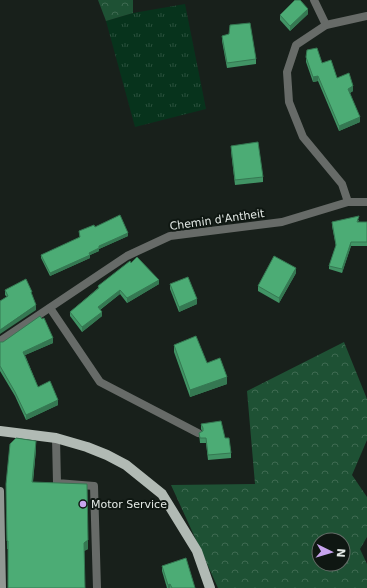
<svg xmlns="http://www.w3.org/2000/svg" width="367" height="588" font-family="'DejaVu Sans',sans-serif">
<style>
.grass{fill:url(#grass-tufts)}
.forest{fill:url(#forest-crowns);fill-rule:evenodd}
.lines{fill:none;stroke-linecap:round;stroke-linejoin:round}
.lane{stroke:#676b68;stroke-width:8}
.street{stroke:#676b68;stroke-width:8}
.secondary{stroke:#919893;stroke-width:8}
.primary{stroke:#b1bab4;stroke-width:10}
.wall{fill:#419465}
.shaded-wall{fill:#357852}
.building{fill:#4cac75;stroke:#357852}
.poi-dot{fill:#c8a5ee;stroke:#0f1712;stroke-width:1.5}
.labels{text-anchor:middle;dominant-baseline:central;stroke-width:4;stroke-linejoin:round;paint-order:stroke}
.street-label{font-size:11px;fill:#e2e8e4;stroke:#0f1712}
.poi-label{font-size:11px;fill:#e2e8e4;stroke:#0f1712;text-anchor:start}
</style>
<defs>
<pattern id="grass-tufts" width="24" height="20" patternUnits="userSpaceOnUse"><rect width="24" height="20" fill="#07331c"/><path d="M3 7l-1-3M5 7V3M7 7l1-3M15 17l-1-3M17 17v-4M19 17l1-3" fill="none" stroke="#2b513d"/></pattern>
<pattern id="forest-crowns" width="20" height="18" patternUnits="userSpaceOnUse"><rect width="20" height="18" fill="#1e5134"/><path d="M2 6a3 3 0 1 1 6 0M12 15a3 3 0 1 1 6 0" fill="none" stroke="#3e6a51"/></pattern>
</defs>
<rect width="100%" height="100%" fill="#18201b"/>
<polygon class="grass" points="185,4 206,109 135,127 106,21 133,13"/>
<g class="forest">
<polygon points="98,0 133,0 133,13 106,21"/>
<path d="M 344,342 L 367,399 L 367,440 L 352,475 L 367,497 L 367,537 L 360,549 L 367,564 L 367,588 L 218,588 L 171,485 L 255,484 L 247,391 ZM 319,540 L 343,540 L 343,564 L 319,564 Z"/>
</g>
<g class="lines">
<polyline class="lane" points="56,438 57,483 94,486 97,588"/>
<g class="street">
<polyline points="314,0 326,25"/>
<polyline points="348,202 342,184 303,137 289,102 287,72 296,45 326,25 367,16"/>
<polyline points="50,308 100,382 198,433"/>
<polyline points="0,341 127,256 170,236 282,222 348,202 367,202"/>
</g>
<polyline class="secondary" points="0,491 2,588"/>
<polyline class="primary" points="0,431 56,438 87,447 107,455 126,465 162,494 197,551 210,588"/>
</g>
<g class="wall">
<polygon points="308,14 290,31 280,20 280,15"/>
<polygon points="222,36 256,59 256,64 227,68 222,41"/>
<polygon points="306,57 322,63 337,78 353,91 350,93 360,122 339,131 318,81 313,82 306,62"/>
<polygon points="231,146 263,177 263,182 235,185 231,151"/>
<polygon points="359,220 358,222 367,222 367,246 351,246 342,273 329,269 329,266 336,246 332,226 332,222"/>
<polygon points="95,227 128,236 99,249 99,251 90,255 90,258 50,276 41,258 41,255 80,238 79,231"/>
<polygon points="131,263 159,284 127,303 120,294 100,310 102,316 82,332 70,316 70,312 98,288 98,286"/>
<polygon points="296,273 279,303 258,291 258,286"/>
<polygon points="170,284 197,304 179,312 170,289"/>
<polygon points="5,290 32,295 36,310 7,297 5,295"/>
<polygon points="0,342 53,343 25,355 38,387 58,405 26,420 15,396 0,371"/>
<polygon points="174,345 207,363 227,384 190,397 174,352"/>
<polygon points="201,424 225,438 231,453 231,458 208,460 206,443 200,443 199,433 202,431 201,429"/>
<polygon points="36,449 33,482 88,549 84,551 7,549 6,484"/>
<polygon points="162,566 195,588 167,588 162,571"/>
</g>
<g class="shaded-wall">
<polygon points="308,9 308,14 290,31 290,26"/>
<polygon points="318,76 318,81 313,82 313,77"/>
<polygon points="353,86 353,91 348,94 348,89"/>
<polygon points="360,117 360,122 339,131 339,126"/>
<polygon points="128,233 128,236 99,249 99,251 90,255 90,258 50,276 50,273 89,253 99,246"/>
<polygon points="351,242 351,246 342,273 342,269"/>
<polygon points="296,268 296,273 279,303 279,298"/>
<polygon points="159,280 159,284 127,303 127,298"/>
<polygon points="120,290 120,294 98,311 98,307"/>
<polygon points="197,299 197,304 179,312 179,307"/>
<polygon points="36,305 36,310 0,334 0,330"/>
<polygon points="102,312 102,316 82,332 82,327"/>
<polygon points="53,338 53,343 23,356 23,352"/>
<polygon points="227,377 227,384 190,397 190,390"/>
<polygon points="58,400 58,405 26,420 26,415"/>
<polygon points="36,441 36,449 32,490 32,482"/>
<polygon points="88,540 88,549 84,551 84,543"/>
<polygon points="170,584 170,588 168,588 168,585"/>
</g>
<g class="building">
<polygon points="295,0 300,0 308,9 290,26 280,15"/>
<polygon points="250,23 256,59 227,63 222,36 229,34 230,25"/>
<polygon points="317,48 322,63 331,60 337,78 349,73 353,86 348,89 360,117 339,126 318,76 313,77 306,57 307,50"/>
<polygon points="258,142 263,177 235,180 231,146"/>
<polygon points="120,215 128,233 99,246 99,248 89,253 90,255 50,273 41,255 80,237 79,231 94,225 95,227"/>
<polygon points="359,216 357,222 367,222 367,242 351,242 342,269 329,266 336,245 332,222"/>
<polygon points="274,256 296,268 279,298 258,286"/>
<polygon points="137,257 159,280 127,298 120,290 98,307 102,312 82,327 70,312 99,288 98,286 130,261 131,263"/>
<polygon points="188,277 197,299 179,307 170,284"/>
<polygon points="26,279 32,292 31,292 36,305 0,330 0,301 8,296 5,290"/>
<polygon points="40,316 42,319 44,318 53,338 23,352 38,387 50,381 58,400 26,415 15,392 0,366 0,342 3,342"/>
<polygon points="196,336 207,363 220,358 227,377 190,390 174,345"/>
<polygon points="221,421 225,438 229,438 231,453 208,455 206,438 200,438 199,433 203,431 203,428 201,424"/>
<polygon points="16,438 36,441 32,482 87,484 88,540 84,543 85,588 8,588 8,541 7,541 6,484 10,444"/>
<polygon points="186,558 195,588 172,588 170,584 168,585 162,566"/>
</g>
<circle class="poi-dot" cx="83" cy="504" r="4"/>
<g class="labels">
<g class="street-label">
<text transform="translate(217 220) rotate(-8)">Chemin d'Antheit</text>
</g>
<g class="poi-label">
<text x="91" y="504">Motor Service</text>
</g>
</g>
<g transform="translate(331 552) rotate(95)"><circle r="19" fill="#0f1712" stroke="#636b66"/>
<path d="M0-3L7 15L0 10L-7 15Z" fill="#c8a5ee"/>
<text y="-6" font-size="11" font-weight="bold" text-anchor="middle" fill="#e2e8e4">N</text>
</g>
</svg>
